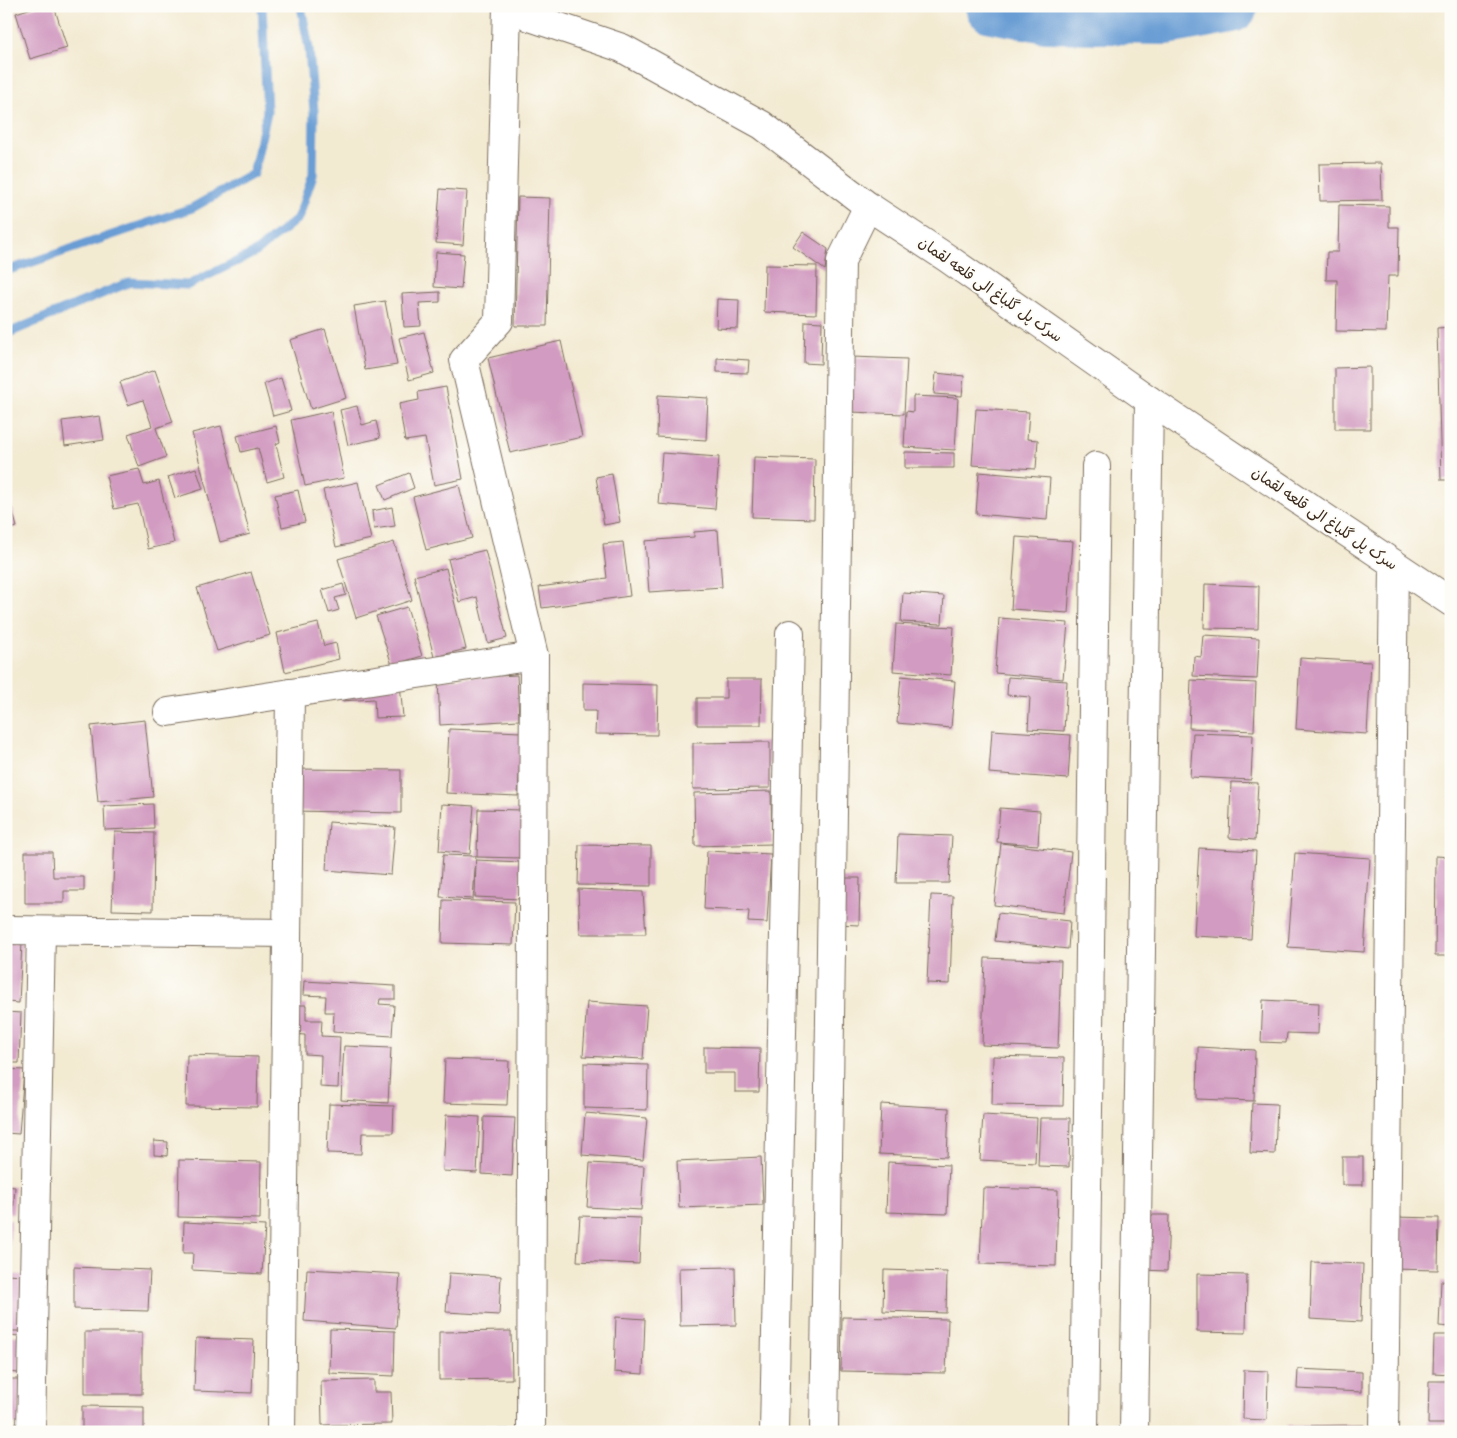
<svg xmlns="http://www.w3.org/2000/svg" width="1457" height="1438" font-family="Delius,'Playpen Sans Arabic',sans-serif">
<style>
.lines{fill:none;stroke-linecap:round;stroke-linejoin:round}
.stream{stroke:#699dd4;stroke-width:9}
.river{stroke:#699dd4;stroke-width:54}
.building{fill:#d29bc1}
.minor-casing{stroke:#7b6d5d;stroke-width:30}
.tertiary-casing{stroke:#7b6d5d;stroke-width:30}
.minor{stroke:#fff;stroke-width:28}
.tertiary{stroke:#fff;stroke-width:28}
.labels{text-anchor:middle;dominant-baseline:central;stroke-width:4;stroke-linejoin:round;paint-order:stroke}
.street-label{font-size:15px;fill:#3b2a1e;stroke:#fdfcf7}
</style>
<rect width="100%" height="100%" fill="#fdfcf7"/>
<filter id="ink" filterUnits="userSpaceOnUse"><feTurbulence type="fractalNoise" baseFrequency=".02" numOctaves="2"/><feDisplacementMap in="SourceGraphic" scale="10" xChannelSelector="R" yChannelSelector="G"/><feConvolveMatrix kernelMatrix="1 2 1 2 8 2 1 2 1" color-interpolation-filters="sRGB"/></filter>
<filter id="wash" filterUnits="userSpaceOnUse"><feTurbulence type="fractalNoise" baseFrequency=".0096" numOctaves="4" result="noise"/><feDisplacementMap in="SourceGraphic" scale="20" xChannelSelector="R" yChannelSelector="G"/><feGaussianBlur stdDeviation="1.12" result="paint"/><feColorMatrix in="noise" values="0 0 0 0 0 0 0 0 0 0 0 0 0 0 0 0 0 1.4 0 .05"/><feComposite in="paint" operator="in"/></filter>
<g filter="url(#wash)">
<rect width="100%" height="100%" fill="#f3ead2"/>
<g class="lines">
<g class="stream">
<polyline points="6,271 192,208 253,174 267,112 262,6"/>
<polyline points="6,334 130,282 188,285 256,252 298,218 313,175 314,112 309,49 301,6"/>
</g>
<polyline class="river" points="992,6 1046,16 1167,18 1231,6"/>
</g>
<g id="blocks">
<g class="building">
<polygon points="38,6 54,6 67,48 30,59 16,13"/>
<polygon points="1381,163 1382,200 1320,201 1319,164"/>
<polygon points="440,189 467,191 463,245 436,243"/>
<polygon points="518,197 550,198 547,326 515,326"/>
<polygon points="1339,205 1389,206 1389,227 1399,227 1398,276 1388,276 1386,332 1336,331 1337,280 1326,280 1327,252 1338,252"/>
<polygon points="803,232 828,249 825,270 793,247"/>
<polygon points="436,252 464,254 461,289 434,287"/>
<polygon points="765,265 817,266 816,314 764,312"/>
<polygon points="440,292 440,302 419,303 421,326 404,327 402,294"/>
<polygon points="717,299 739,300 738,329 716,328"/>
<polygon points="385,301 397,365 365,370 354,306"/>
<polygon points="805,321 822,322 821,364 804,363"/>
<polygon points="1451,327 1451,480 1441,480 1437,328"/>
<polygon points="325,329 346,398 311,409 290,340"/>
<polygon points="424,332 434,373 409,380 399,338"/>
<polygon points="561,341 582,437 510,453 488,358"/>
<polygon points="852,357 907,359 904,414 850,412"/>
<polygon points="717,358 749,360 748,373 717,372"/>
<polygon points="1370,367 1370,429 1335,429 1335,368"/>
<polygon points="155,370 173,422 156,428 166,457 139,467 128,434 152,426 143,400 128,405 120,382"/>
<polygon points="936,373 964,376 962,396 934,394"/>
<polygon points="281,378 291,411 273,416 264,384"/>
<polygon points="446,387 463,479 434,485 425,438 405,441 399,404 419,400 418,392"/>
<polygon points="658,395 708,398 706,440 657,437"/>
<polygon points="913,396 958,398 955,450 904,447 906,411 913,412"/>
<polygon points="357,406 362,425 376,421 380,438 348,445 340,410"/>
<polygon points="976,409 1029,412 1027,439 1038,440 1036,469 972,465"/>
<polygon points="331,411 344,478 305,486 291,420"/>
<polygon points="100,416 104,440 65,446 62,421"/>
<polygon points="221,426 250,534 220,542 192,433"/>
<polygon points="276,426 280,442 276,444 284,477 267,482 258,448 241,452 237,436"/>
<polygon points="905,452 954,453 954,468 905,468"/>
<polygon points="662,453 719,457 715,509 658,504"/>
<polygon points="754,457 815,459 814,519 752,517"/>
<polygon points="196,468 203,489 175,498 168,477"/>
<polygon points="139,469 144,485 159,481 174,543 148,549 138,504 114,509 106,476"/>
<polygon points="979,472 1050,478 1047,520 976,514"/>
<polygon points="409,473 414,488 385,500 379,485"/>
<polygon points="612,474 620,522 604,525 596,477"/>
<polygon points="358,482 371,539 336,547 323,490"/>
<polygon points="459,485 472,538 426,550 413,497"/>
<polygon points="6,487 17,527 6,530"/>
<polygon points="298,490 305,522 282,527 275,495"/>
<polygon points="392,507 395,526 374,529 372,511"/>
<polygon points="718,530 722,587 649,592 645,541 694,537 694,532"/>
<polygon points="1016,537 1073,541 1068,613 1011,609"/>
<polygon points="394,542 412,600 356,618 338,559"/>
<polygon points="623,542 630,596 542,608 539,587 607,578 603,544"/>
<polygon points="485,550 507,638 488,643 477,597 459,602 448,559"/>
<polygon points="446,568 466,649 434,657 414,576"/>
<polygon points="251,572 270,635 217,651 197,588"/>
<polygon points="343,584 346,595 335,598 339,610 329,613 322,590"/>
<polygon points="1205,584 1259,586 1258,629 1204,628"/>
<polygon points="903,593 944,596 942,624 901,622"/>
<polygon points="407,607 422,656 392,665 376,616"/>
<polygon points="999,618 1068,623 1063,679 995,673"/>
<polygon points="318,623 324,646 336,643 339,659 285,672 277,633"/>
<polygon points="896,624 954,627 951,675 893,671"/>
<polygon points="1203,635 1259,638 1257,679 1193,676 1194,656 1201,657"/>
<polygon points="1300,658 1371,662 1367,734 1296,729"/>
<polygon points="517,675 519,720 440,725 438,679"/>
<polygon points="901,676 955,681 951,728 897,723"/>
<polygon points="1008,677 1067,681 1064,731 1028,729 1030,697 1007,695"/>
<polygon points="726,679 762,679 761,725 697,725 697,698 726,698"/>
<polygon points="1191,680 1256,683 1254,731 1189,728"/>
<polygon points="400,683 403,717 375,718 374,699 341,701 341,687"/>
<polygon points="583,683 658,685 657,735 595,734 596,711 583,711"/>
<polygon points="145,720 153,797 98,802 91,726"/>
<polygon points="449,729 521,732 518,796 446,793"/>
<polygon points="992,730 1071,735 1068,779 989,773"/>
<polygon points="1193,733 1253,735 1251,780 1190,777"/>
<polygon points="770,742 770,788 693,789 693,743"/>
<polygon points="294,769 401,770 401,813 293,811"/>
<polygon points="1231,782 1258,783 1255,840 1229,838"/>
<polygon points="771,791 772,844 695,846 694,793"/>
<polygon points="153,804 154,828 105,830 104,806"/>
<polygon points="442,804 474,806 470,854 439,851"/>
<polygon points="1000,808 1040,811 1038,845 997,842"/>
<polygon points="478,809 523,810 522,858 477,857"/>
<polygon points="329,822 395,827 391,875 326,870"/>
<polygon points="115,832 154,833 153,911 112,910"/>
<polygon points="898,834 952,836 949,883 896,883"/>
<polygon points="1001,843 1071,852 1064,913 994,905"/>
<polygon points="579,845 651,846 651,886 578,885"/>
<polygon points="1199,848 1256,851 1251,939 1194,936"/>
<polygon points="707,851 771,854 767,923 748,922 749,911 704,909"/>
<polygon points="25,852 52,852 53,877 84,877 84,891 64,891 64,903 25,903"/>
<polygon points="1295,853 1370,858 1364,952 1288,947"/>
<polygon points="443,855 476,856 473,899 440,897"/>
<polygon points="1436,856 1451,857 1451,956 1435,956"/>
<polygon points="476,860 521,862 520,899 475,897"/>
<polygon points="839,878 860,878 859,925 837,924"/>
<polygon points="578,889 643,892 646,934 580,934"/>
<polygon points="931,895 953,896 950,984 927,983"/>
<polygon points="443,900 515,902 513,945 442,943"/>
<polygon points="998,913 1070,921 1068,949 995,941"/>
<polygon points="6,941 22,942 19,1003 6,1002"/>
<polygon points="985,958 1061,961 1058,1048 982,1045"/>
<polygon points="304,981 395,986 395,999 380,999 379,1004 394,1005 392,1036 333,1032 334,1012 325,1012 326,996 303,995"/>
<polygon points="1263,1000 1319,1003 1318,1034 1287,1033 1286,1043 1261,1042"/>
<polygon points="587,1002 647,1006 643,1059 583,1056"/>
<polygon points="291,1005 306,1005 306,1020 322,1020 321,1036 340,1037 338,1088 320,1087 321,1055 305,1054 305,1035 290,1034"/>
<polygon points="6,1012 21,1013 19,1063 6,1063"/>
<polygon points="344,1046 391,1048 388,1103 341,1100"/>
<polygon points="704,1047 760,1048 759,1092 735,1092 735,1073 704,1073"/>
<polygon points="1198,1047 1255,1050 1254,1101 1197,1099"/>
<polygon points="187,1055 258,1057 257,1107 186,1106"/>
<polygon points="993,1056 1064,1058 1063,1106 992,1105"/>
<polygon points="445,1059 509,1061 507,1105 443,1103"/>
<polygon points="584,1063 648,1065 647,1110 584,1108"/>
<polygon points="6,1069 24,1070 19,1134 6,1133"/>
<polygon points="1252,1103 1277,1104 1275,1154 1250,1153"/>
<polygon points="329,1104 394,1106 393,1133 362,1133 361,1154 327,1153"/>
<polygon points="881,1104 949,1108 947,1157 879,1154"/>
<polygon points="585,1113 647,1118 643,1160 582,1155"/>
<polygon points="446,1115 480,1117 477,1173 443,1171"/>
<polygon points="983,1115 1037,1118 1035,1163 980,1160"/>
<polygon points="484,1117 515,1118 512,1176 482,1174"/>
<polygon points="1040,1118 1070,1118 1069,1167 1038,1166"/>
<rect x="1447" y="1129" width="4" height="56"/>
<polygon points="154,1141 168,1142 167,1156 154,1155"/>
<polygon points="761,1157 763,1205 679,1208 677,1161"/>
<rect x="1342" y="1157" width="21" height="28"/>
<polygon points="179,1160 261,1162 260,1219 178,1217"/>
<polygon points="888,1162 949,1165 947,1214 886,1212"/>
<polygon points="590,1163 644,1166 641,1210 587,1207"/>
<polygon points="6,1186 15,1187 13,1214 6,1213"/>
<polygon points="983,1188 1058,1190 1056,1266 980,1264"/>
<polygon points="1143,1215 1169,1215 1167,1271 1142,1270"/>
<polygon points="580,1216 641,1218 639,1264 577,1261"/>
<polygon points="1392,1217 1439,1218 1438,1270 1390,1269"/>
<polygon points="6,1220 11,1220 8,1268 6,1268"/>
<polygon points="184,1222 265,1226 262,1274 192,1270 193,1253 183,1253"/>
<polygon points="1312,1262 1363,1264 1361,1322 1310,1319"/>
<polygon points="74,1267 150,1270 148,1311 74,1309"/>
<polygon points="735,1267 736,1325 680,1326 679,1268"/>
<polygon points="307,1269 400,1274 396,1328 304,1321"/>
<polygon points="884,1270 947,1272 946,1313 883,1311"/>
<polygon points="449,1273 501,1276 499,1315 446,1312"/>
<polygon points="6,1274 24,1275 23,1331 6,1331"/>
<polygon points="1197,1274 1247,1275 1246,1333 1197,1332"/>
<polygon points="1441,1281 1451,1282 1451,1327 1439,1326"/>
<polygon points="616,1317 645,1319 643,1374 614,1372"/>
<polygon points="842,1317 948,1319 946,1373 841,1371"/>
<polygon points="330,1329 395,1331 394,1376 329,1373"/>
<polygon points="511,1331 512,1379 439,1380 439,1332"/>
<rect x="85" y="1332" width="57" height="62"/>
<polygon points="6,1335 20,1336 19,1373 6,1372"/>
<polygon points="1434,1335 1451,1335 1451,1374 1433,1373"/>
<polygon points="196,1338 254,1340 252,1393 194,1391"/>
<polygon points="1298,1369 1362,1372 1362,1392 1297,1389"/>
<polygon points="1244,1370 1268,1371 1267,1420 1243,1419"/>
<polygon points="6,1379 20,1379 19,1424 6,1424"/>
<polygon points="374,1380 374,1392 391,1392 392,1424 322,1425 321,1381"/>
<polygon points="1429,1381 1451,1381 1451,1424 1428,1424"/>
<polygon points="82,1406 144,1407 144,1432 82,1432"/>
<polygon points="1364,1425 1364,1432 1287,1432 1287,1426"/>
<polygon points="509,1429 509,1432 420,1432 420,1430"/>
</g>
</g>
</g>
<g filter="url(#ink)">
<use href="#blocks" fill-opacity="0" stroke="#7b6d5d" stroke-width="1"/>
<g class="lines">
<defs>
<g id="minor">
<polyline points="507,6 499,321 464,360 534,656 531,1432"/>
<polyline points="168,712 534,656"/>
<polyline points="6,930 287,933"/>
<polyline points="31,1432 41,931"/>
<polyline points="281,1432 290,693"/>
<polyline points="774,1432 790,634"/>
<polyline points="824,1432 841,261 868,206"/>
<polyline points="1084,1432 1096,466"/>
<polyline points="1134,1432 1149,400"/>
<polyline points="1384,1432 1394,564"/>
</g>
<polyline id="tertiary" points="517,6 530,17 622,48 762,125 868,206 947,258 1149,400 1451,602"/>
</defs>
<use href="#minor" class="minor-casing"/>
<use href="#tertiary" class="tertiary-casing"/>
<use href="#minor" class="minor"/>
<use href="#tertiary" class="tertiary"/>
</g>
</g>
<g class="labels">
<g class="street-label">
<text transform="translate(991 289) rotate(35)">سرک پل گلباغ الی قلعه لقمان</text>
<text transform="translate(1325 518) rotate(34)">سرک پل گلباغ الی قلعه لقمان</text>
</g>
</g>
<rect width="1457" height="1438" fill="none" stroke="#fdfcf7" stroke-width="25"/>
</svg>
